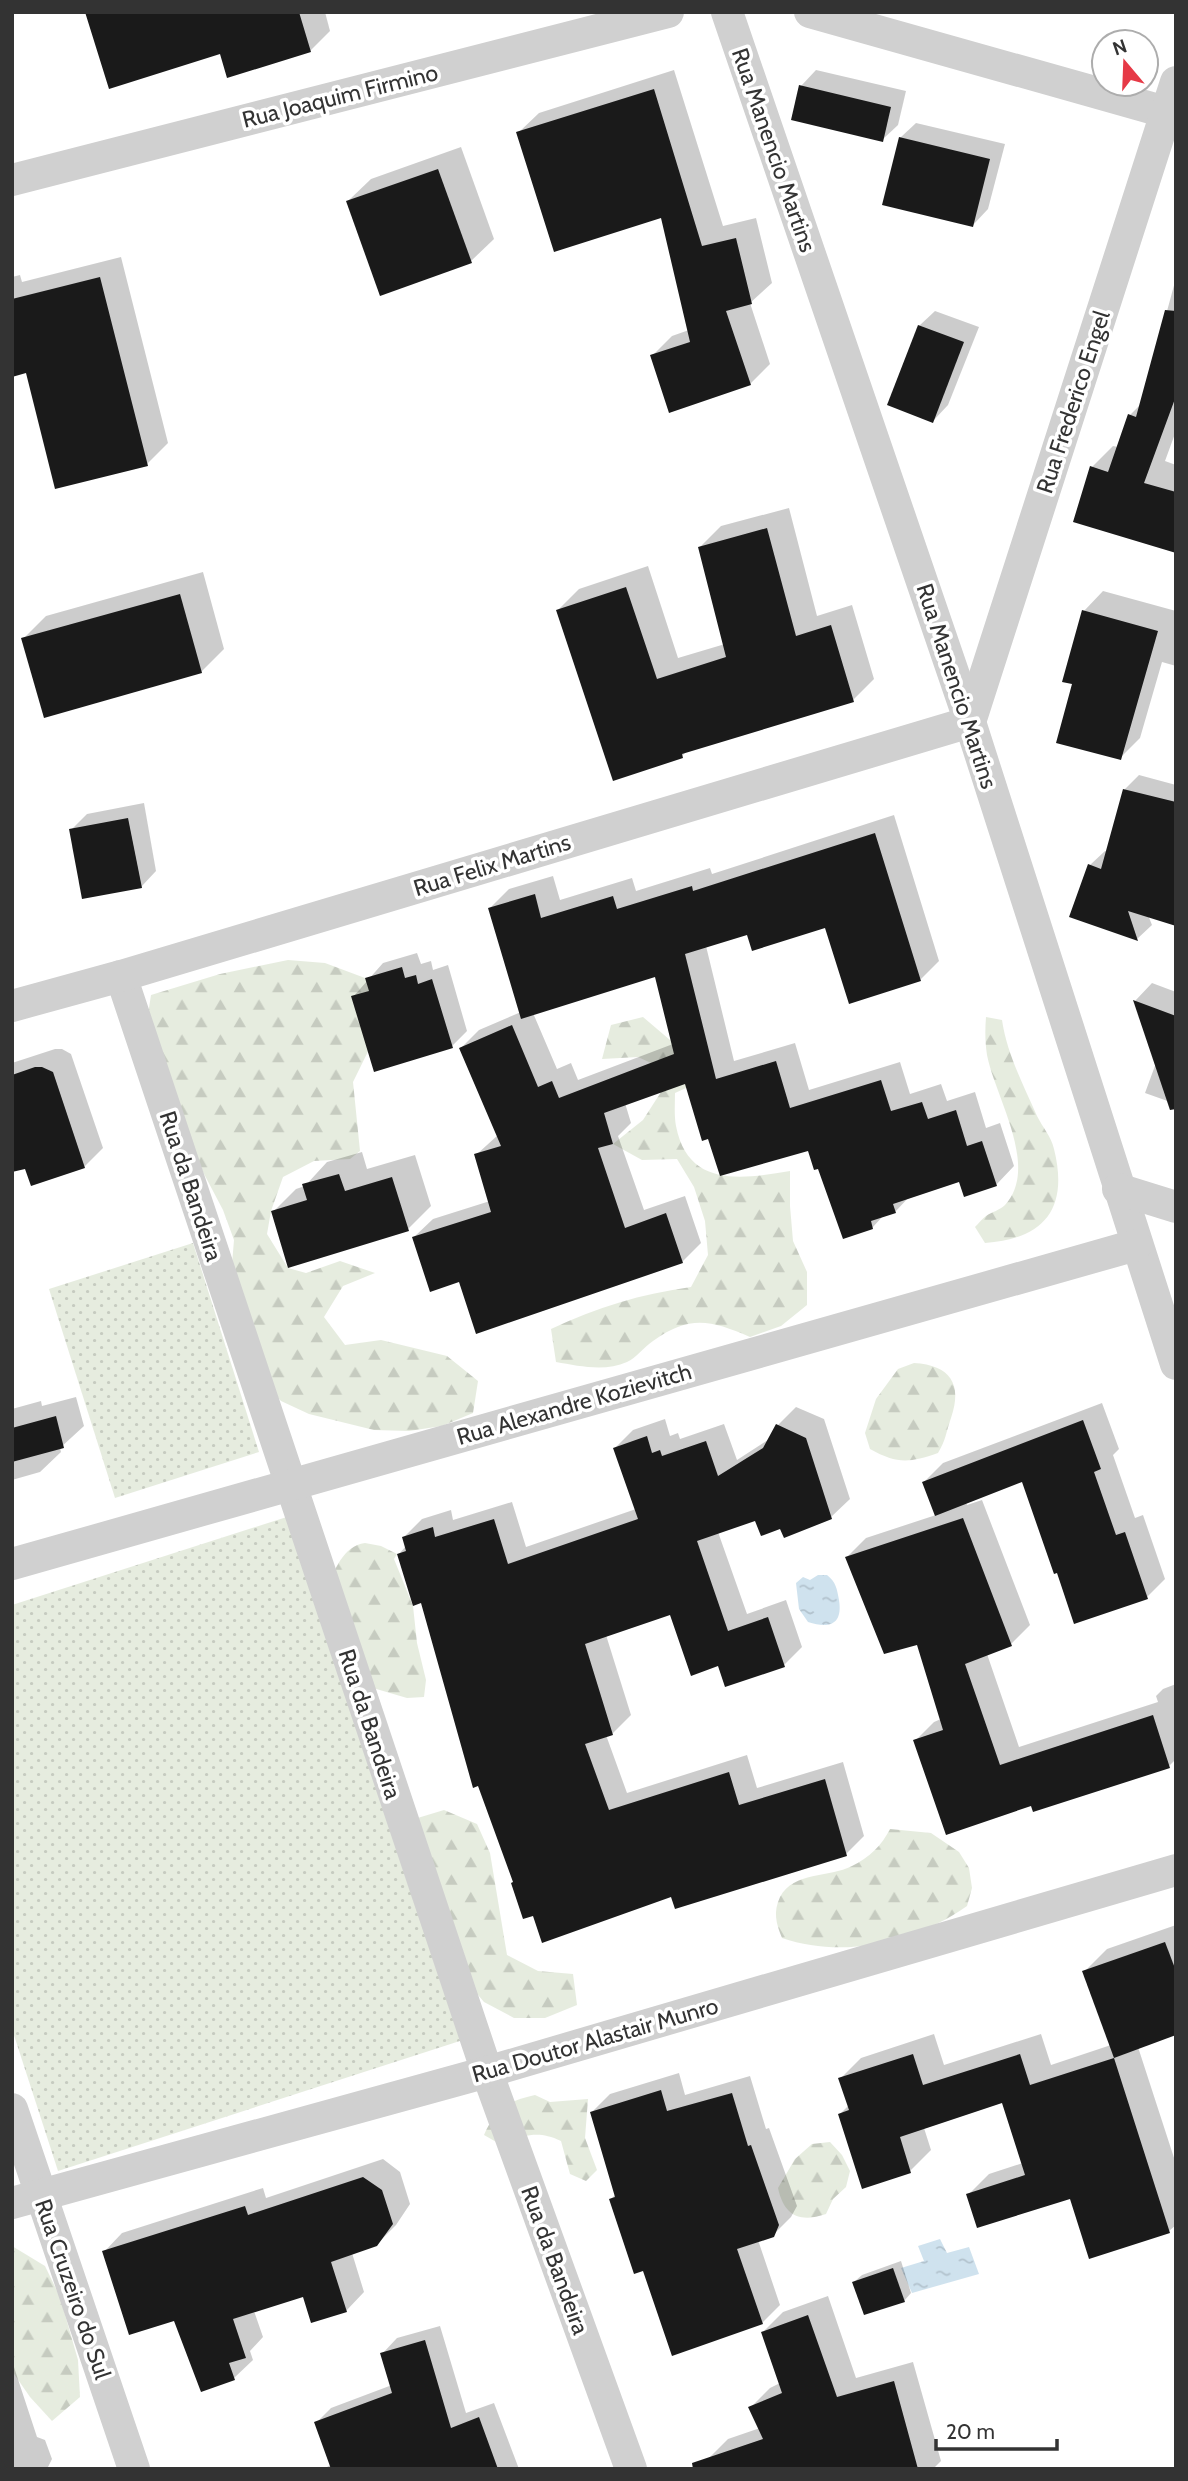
<svg xmlns="http://www.w3.org/2000/svg" width="1188" height="2481" font-family="Cabin,sans-serif">
<style>
.grass{fill:url(#grass-dots)}
.forest{fill:url(#forest-firs)}
.water{fill:url(#water-ripples)}
.shadow{fill:#0003;fill-rule:evenodd}
.building{fill:#1a1a1a}
.lines{fill:none;stroke-linecap:round;stroke-linejoin:round}
.minor{stroke:#d0d0d0;stroke-width:32}
.labels{text-anchor:middle;dominant-baseline:central;stroke-width:7;stroke-linejoin:round;paint-order:stroke}
.street-label{font-size:23px;fill:#333;stroke:#fff}
</style>
<defs>
<pattern id="grass-dots" width="8" height="8" patternUnits="userSpaceOnUse" patternTransform="scale(1.75)"><rect width="8" height="8" fill="#e6ecdf"/><path d="M2 2h.1M6 6h.1" fill="none" stroke="#c6cbc0" stroke-width="1.8" stroke-linecap="round"/></pattern>
<pattern id="forest-firs" width="22" height="20" patternUnits="userSpaceOnUse" patternTransform="scale(1.75)"><rect width="22" height="20" fill="#e6ecdf"/><path d="M5 1l3.5 6h-7zM16 11l3.5 6h-7z" fill="#c6cbc0"/></pattern>
<pattern id="water-ripples" width="26" height="14" patternUnits="userSpaceOnUse" patternTransform="scale(1.75)"><rect width="26" height="14" fill="#cfe2ee"/><path d="M2 4q2-2 4 0t4 0M15 11q2-2 4 0t4 0" fill="none" stroke="#b2c2cd"/></pattern>
</defs>
<rect width="100%" height="100%" fill="#fff"/>
<g class="grass">
<polygon points="193,1243 259,1452 115,1498 49,1289"/>
<polygon points="293,1515 463,2040 58,2171 12,2029 12,1605"/>
</g>
<g class="forest">
<polygon points="288,960 325,963 365,978 383,1021 353,1082 360,1151 350,1159 314,1161 283,1177 271,1211 267,1234 288,1268 306,1273 340,1261 375,1273 343,1286 324,1317 345,1345 381,1340 447,1356 478,1381 473,1413 442,1426 409,1431 374,1430 309,1414 281,1401 261,1380 231,1276 234,1240 223,1210 193,1153 145,1034 151,995 220,974"/>
<path d="M 643,1017 L 670,1040 L 700,1055 L 686,1088 L 675,1093 C 675,1103 674,1115 676,1126 C 688,1188 742,1179 790,1171 L 790,1206 L 793,1241 L 807,1272 L 807,1305 L 781,1326 L 750,1337 C 710,1320 690,1315 653,1341 C 644,1347 636,1358 627,1362 C 605,1372 579,1366 556,1362 L 551,1329 C 597,1307 641,1294 691,1287 L 708,1255 L 705,1221 L 694,1187 L 677,1159 L 642,1160 L 613,1144 L 643,1120 L 661,1092 L 651,1063 L 638,1057 L 602,1059 L 611,1025 Z"/>
<path d="M 986,1017 L 1002,1020 C 1007,1054 1023,1084 1037,1116 C 1043,1128 1051,1136 1054,1149 C 1069,1209 1044,1239 985,1243 L 975,1227 C 978,1224 982,1219 986,1216 C 992,1212 1000,1210 1005,1205 C 1040,1167 995,1097 987,1055 C 985,1042 985,1030 986,1017 Z"/>
<path d="M 914,1363 C 950,1365 963,1384 951,1418 C 946,1432 946,1440 938,1453 C 909,1463 897,1464 870,1449 L 865,1433 L 876,1399 L 898,1369 Z"/>
<path d="M 365,1543 L 381,1546 L 397,1554 L 394,1559 L 413,1606 L 417,1643 L 426,1680 L 424,1697 L 407,1698 L 373,1688 L 327,1587 C 335,1570 343,1546 365,1543 Z"/>
<polygon points="444,1810 477,1824 490,1853 507,1955 538,1971 573,1974 577,2005 545,2018 514,2018 484,2002 461,1975 411,1820"/>
<path d="M 890,1829 L 931,1833 L 959,1852 L 969,1868 L 972,1888 L 967,1906 C 914,1943 844,1959 782,1938 C 776,1923 773,1912 780,1897 C 794,1871 829,1878 852,1866 C 869,1858 882,1845 890,1829 Z"/>
<path d="M 535,2095 L 550,2102 L 588,2099 L 585,2138 L 597,2170 L 586,2181 L 570,2174 L 561,2141 C 536,2129 524,2137 498,2143 L 484,2135 C 495,2109 508,2101 535,2095 Z"/>
<path d="M 830,2142 L 842,2155 L 850,2171 L 846,2187 L 833,2199 L 826,2214 C 800,2223 784,2216 778,2188 L 795,2159 L 812,2144 Z"/>
<polygon points="12,2246 45,2266 60,2297 78,2360 80,2397 52,2421 30,2397 12,2371"/>
</g>
<g class="water">
<path d="M 818,1575 L 827,1575 C 836,1582 837,1589 839,1600 C 843,1625 829,1629 808,1622 L 799,1609 L 796,1583 L 803,1577 L 810,1580 Z"/>
<polygon points="940,2239 947,2253 969,2247 979,2274 912,2293 901,2268 924,2261 918,2246"/>
</g>
<g class="shadow">
<polygon points="89,12 325,12 330,31 310,51 221,52"/>
<polygon points="674,70 723,226 756,218 772,283 750,303 770,364 750,384 652,356 672,336 689,330 662,216 518,133 539,113"/>
<polygon points="816,70 906,91 898,125 882,140 801,86"/>
<polygon points="916,123 1005,144 988,209 973,225 900,138"/>
<polygon points="461,147 494,239 471,261 348,201 371,179"/>
<polygon points="121,257 168,443 147,464 27,371 12,375 12,277 20,275 22,282"/>
<polygon points="1176,278 1176,431 1165,461 1176,465 1176,552 1092,467 1113,446 1118,447 1130,415 1142,403"/>
<polygon points="935,311 979,327 948,405 933,421 919,326"/>
<polygon points="789,508 817,616 852,605 874,679 853,700 688,750 682,756 558,610 579,589 648,566 678,658 725,644 700,547 721,526"/>
<polygon points="203,572 224,649 201,672 23,639 46,616"/>
<polygon points="1103,591 1176,611 1176,666 1162,662 1140,738 1120,758 1074,683 1084,611"/>
<polygon points="1139,775 1176,785 1176,924 1148,915 1152,925 1137,939 1071,916 1090,865 1105,851 1108,852 1125,789"/>
<polygon points="144,803 156,871 141,887 71,830 87,814"/>
<path d="M 894,815 L 939,961 L 921,979 L 826,925 L 749,933 L 706,946 L 734,1061 L 795,1043 L 809,1090 L 900,1062 L 910,1094 L 941,1084 L 947,1101 L 975,1092 L 986,1128 L 1000,1123 L 1014,1166 L 996,1185 L 960,1179 L 910,1196 L 895,1212 L 884,1215 L 872,1228 L 819,1167 L 809,1149 L 709,1137 L 686,1081 L 625,1103 L 631,1123 L 618,1136 L 644,1210 L 685,1196 L 701,1243 L 682,1262 L 460,1280 L 414,1237 L 433,1219 L 490,1201 L 476,1155 L 498,1135 L 461,1048 L 479,1030 L 521,1012 L 490,908 L 509,889 L 553,876 L 560,900 L 632,878 L 636,891 L 710,868 L 712,874 ZM 656,975 L 673,1044 L 578,1080 L 571,1063 L 557,1069 L 533,1013 Z"/>
<polygon points="417,953 421,964 431,961 433,970 448,965 467,1031 452,1046 353,997 383,963"/>
<polygon points="1152,983 1176,992 1176,1104 1145,1093 1156,1063 1135,1001"/>
<polygon points="55,1049 62,1049 71,1054 103,1148 84,1167 26,1167 12,1162 12,1063"/>
<polygon points="362,1152 367,1169 415,1155 431,1206 408,1229 273,1212 296,1189 305,1186 327,1162"/>
<polygon points="76,1397 84,1426 60,1448 61,1452 40,1472 12,1480 12,1409 41,1401 42,1406"/>
<polygon points="1102,1403 1119,1449 1113,1455 1135,1518 1143,1515 1165,1579 1147,1597 1024,1480 966,1502 967,1505 982,1500 1030,1625 1011,1644 987,1654 1019,1747 1158,1702 1156,1696 1163,1689 1176,1684 1176,1759 1169,1766 1032,1804 915,1741 934,1722 941,1719 918,1643 847,1557 866,1538 936,1515 924,1482 943,1463"/>
<polygon points="796,1407 824,1419 850,1499 831,1517 781,1527 756,1519 718,1532 747,1614 786,1600 802,1647 784,1665 719,1664 671,1612 606,1635 631,1715 612,1734 606,1735 627,1793 747,1755 757,1788 843,1762 864,1836 846,1854 672,1894 534,1914 514,1882 422,1601 399,1554 406,1546 404,1537 422,1519 451,1510 453,1520 512,1502 526,1547 636,1509 615,1448 633,1430 665,1419 670,1436 678,1433 680,1439 724,1424 737,1460 771,1438 777,1426"/>
<polygon points="1176,1925 1176,2034 1138,2047 1176,2164 1176,2225 1169,2231 1090,2257 1071,2197 968,2195 989,2174 1023,2163 1004,2100 924,2128 931,2150 910,2171 840,2114 849,2105 840,2079 861,2058 934,2034 944,2065 1041,2034 1051,2065 1111,2045 1084,1972 1107,1949"/>
<polygon points="679,2073 685,2095 750,2076 766,2129 769,2128 797,2206 791,2217 773,2235 758,2240 780,2305 762,2323 644,2269 611,2199 616,2194 592,2112 610,2094"/>
<polygon points="383,2159 400,2172 410,2204 396,2225 377,2244 352,2253 364,2292 346,2311 304,2295 254,2311 263,2337 250,2351 253,2360 234,2378 104,2252 122,2233 263,2188 266,2198"/>
<polygon points="901,2261 911,2293 904,2301 854,2282 862,2275"/>
<polygon points="828,2296 856,2378 913,2362 941,2461 933,2469 712,2469 708,2459 728,2439 760,2428 751,2407 770,2388 780,2383 763,2332 783,2312"/>
<polygon points="440,2326 466,2413 494,2403 519,2469 323,2469 331,2465 316,2423 331,2408 392,2385 382,2354 397,2338"/>
<polygon points="12,2361 37,2437 45,2440 52,2459 47,2469 12,2469"/>
</g>
<g class="building">
<polygon points="85,12 299,12 311,52 227,78 220,54 109,89"/>
<polygon points="799,85 891,107 883,142 791,120"/>
<polygon points="654,89 702,246 736,238 752,304 726,311 751,385 669,413 650,355 690,342 661,218 554,252 516,132"/>
<polygon points="899,137 990,159 973,227 882,205"/>
<polygon points="438,169 472,263 380,296 346,201"/>
<polygon points="100,277 148,466 55,489 26,373 12,377 12,299"/>
<polygon points="1165,310 1176,311 1176,396 1144,483 1176,492 1176,553 1073,522 1090,466 1108,472 1128,414 1136,417"/>
<polygon points="918,325 964,342 933,423 887,405"/>
<polygon points="767,528 796,636 831,625 854,702 682,754 683,758 613,781 556,610 626,587 657,679 726,657 698,547"/>
<polygon points="180,594 202,673 44,718 21,638"/>
<polygon points="1082,610 1158,631 1121,760 1056,743 1072,684 1062,682"/>
<polygon points="1123,789 1176,802 1176,926 1128,911 1138,941 1069,917 1088,864 1101,869"/>
<polygon points="128,818 142,888 82,899 69,829"/>
<polygon points="875,833 921,981 849,1004 825,928 752,951 747,935 685,954 716,1079 776,1061 790,1108 881,1080 891,1111 922,1102 928,1119 956,1110 967,1146 982,1141 997,1186 964,1197 959,1182 893,1204 896,1213 871,1221 873,1229 843,1239 818,1169 814,1170 808,1151 720,1176 708,1139 702,1141 685,1084 604,1113 613,1144 598,1148 625,1228 666,1213 683,1263 476,1334 459,1282 430,1292 412,1237 491,1212 474,1154 501,1146 459,1048 512,1025 538,1087 552,1081 559,1098 674,1054 655,977 521,1019 488,908 535,894 541,918 613,896 617,909 692,886 693,891"/>
<polygon points="402,967 405,978 416,975 418,984 432,979 453,1048 374,1072 351,996 369,991 365,978"/>
<polygon points="1133,1000 1176,1016 1176,1109 1170,1110"/>
<polygon points="35,1067 42,1067 53,1072 85,1168 31,1186 25,1169 12,1172 12,1075"/>
<polygon points="339,1174 345,1191 392,1177 409,1231 288,1268 271,1211 307,1200 302,1184"/>
<polygon points="56,1416 64,1448 12,1462 12,1428"/>
<polygon points="1083,1420 1101,1469 1094,1472 1116,1535 1125,1532 1148,1599 1074,1624 1057,1573 1054,1574 1022,1482 935,1516 922,1482"/>
<polygon points="776,1424 806,1438 832,1519 784,1538 780,1529 761,1536 755,1521 697,1541 728,1631 768,1617 785,1667 725,1687 718,1666 691,1676 670,1615 585,1644 613,1735 585,1744 609,1810 729,1772 739,1805 825,1779 847,1856 675,1909 671,1897 542,1943 533,1916 523,1919 511,1883 513,1882 478,1786 473,1788 421,1603 413,1606 397,1554 406,1551 402,1537 433,1527 435,1537 494,1519 508,1564 638,1519 613,1448 647,1436 652,1453 660,1450 662,1456 706,1441 718,1476 763,1448"/>
<polygon points="963,1518 1012,1646 965,1664 1000,1765 1153,1715 1170,1768 1033,1812 1031,1806 946,1835 913,1740 943,1730 917,1645 884,1654 845,1557"/>
<polygon points="1165,1942 1176,1971 1176,2035 1114,2058 1082,1971"/>
<polygon points="913,2054 923,2085 1020,2054 1030,2085 1114,2058 1170,2233 1089,2259 1070,2199 977,2228 966,2194 1025,2175 1002,2103 900,2137 911,2173 862,2189 838,2114 849,2110 838,2078"/>
<polygon points="661,2090 667,2111 732,2093 748,2146 751,2145 779,2225 774,2237 737,2249 763,2324 672,2356 643,2271 634,2274 609,2199 615,2197 590,2112"/>
<polygon points="363,2177 382,2190 393,2224 377,2246 331,2262 347,2312 311,2323 303,2297 233,2319 246,2358 229,2363 235,2380 201,2392 174,2321 129,2335 102,2251 245,2206 248,2215"/>
<polygon points="893,2268 905,2302 864,2315 852,2282"/>
<polygon points="808,2315 837,2397 894,2381 918,2469 693,2469 692,2463 763,2439 748,2407 782,2393 761,2332"/>
<polygon points="425,2340 451,2428 479,2417 498,2469 331,2469 314,2422 392,2393 380,2353"/>
</g>
<g class="lines">
<g class="minor">
<polyline points="727,12 970,722 1176,1364"/>
<polyline points="810,12 1176,115"/>
<polyline points="12,180 668,12"/>
<polyline points="121,976 487,2072 631,2469"/>
<polyline points="12,1006 121,976 970,722 1176,82"/>
<polyline points="1118,1189 1176,1207"/>
<polyline points="12,1564 1136,1245"/>
<polyline points="12,2109 134,2469"/>
<polyline points="12,2203 487,2072 1176,1870"/>
</g>
</g>
<g class="labels">
<g class="street-label">
<text transform="translate(340 96) rotate(-14)">Rua Joaquim Firmino</text>
<text transform="translate(774 150) rotate(71)">Rua Manencio Martins</text>
<text transform="translate(1073 402) rotate(-72)">Rua Frederico Engel</text>
<text transform="translate(957 686) rotate(72)">Rua Manencio Martins</text>
<text transform="translate(492 865) rotate(-17)">Rua Felix Martins</text>
<text transform="translate(191 1186) rotate(72)">Rua da Bandeira</text>
<text transform="translate(574 1404) rotate(-16)">Rua Alexandre Kozievitch</text>
<text transform="translate(370 1724) rotate(72)">Rua da Bandeira</text>
<text transform="translate(595 2040) rotate(-16)">Rua Doutor Alastair Munro</text>
<text transform="translate(555 2260) rotate(70)">Rua da Bandeira</text>
<text transform="translate(73 2289) rotate(71)">Rua Cruzeiro do Sul</text>
</g>
</g>
<rect width="1188" height="2481" fill="none" stroke="#333333" stroke-width="28"/>
<g transform="translate(1125 63) rotate(341)"><circle r="33" fill="#ffffff" stroke="#adadad" stroke-width="2"/>
<path d="M0-5L12 26L0 18L-12 26Z" fill="#e63946"/>
<text y="-10" font-size="19" font-weight="bold" text-anchor="middle" fill="#333333">N</text>
</g>
<path d="M936 2439v10h121v-10" fill="none" stroke="#333333" stroke-width="3.5"/>
<text x="946" y="2439" font-size="21" fill="#333333" stroke="#ffffff" stroke-width="5" paint-order="stroke">20 m</text>
</svg>
